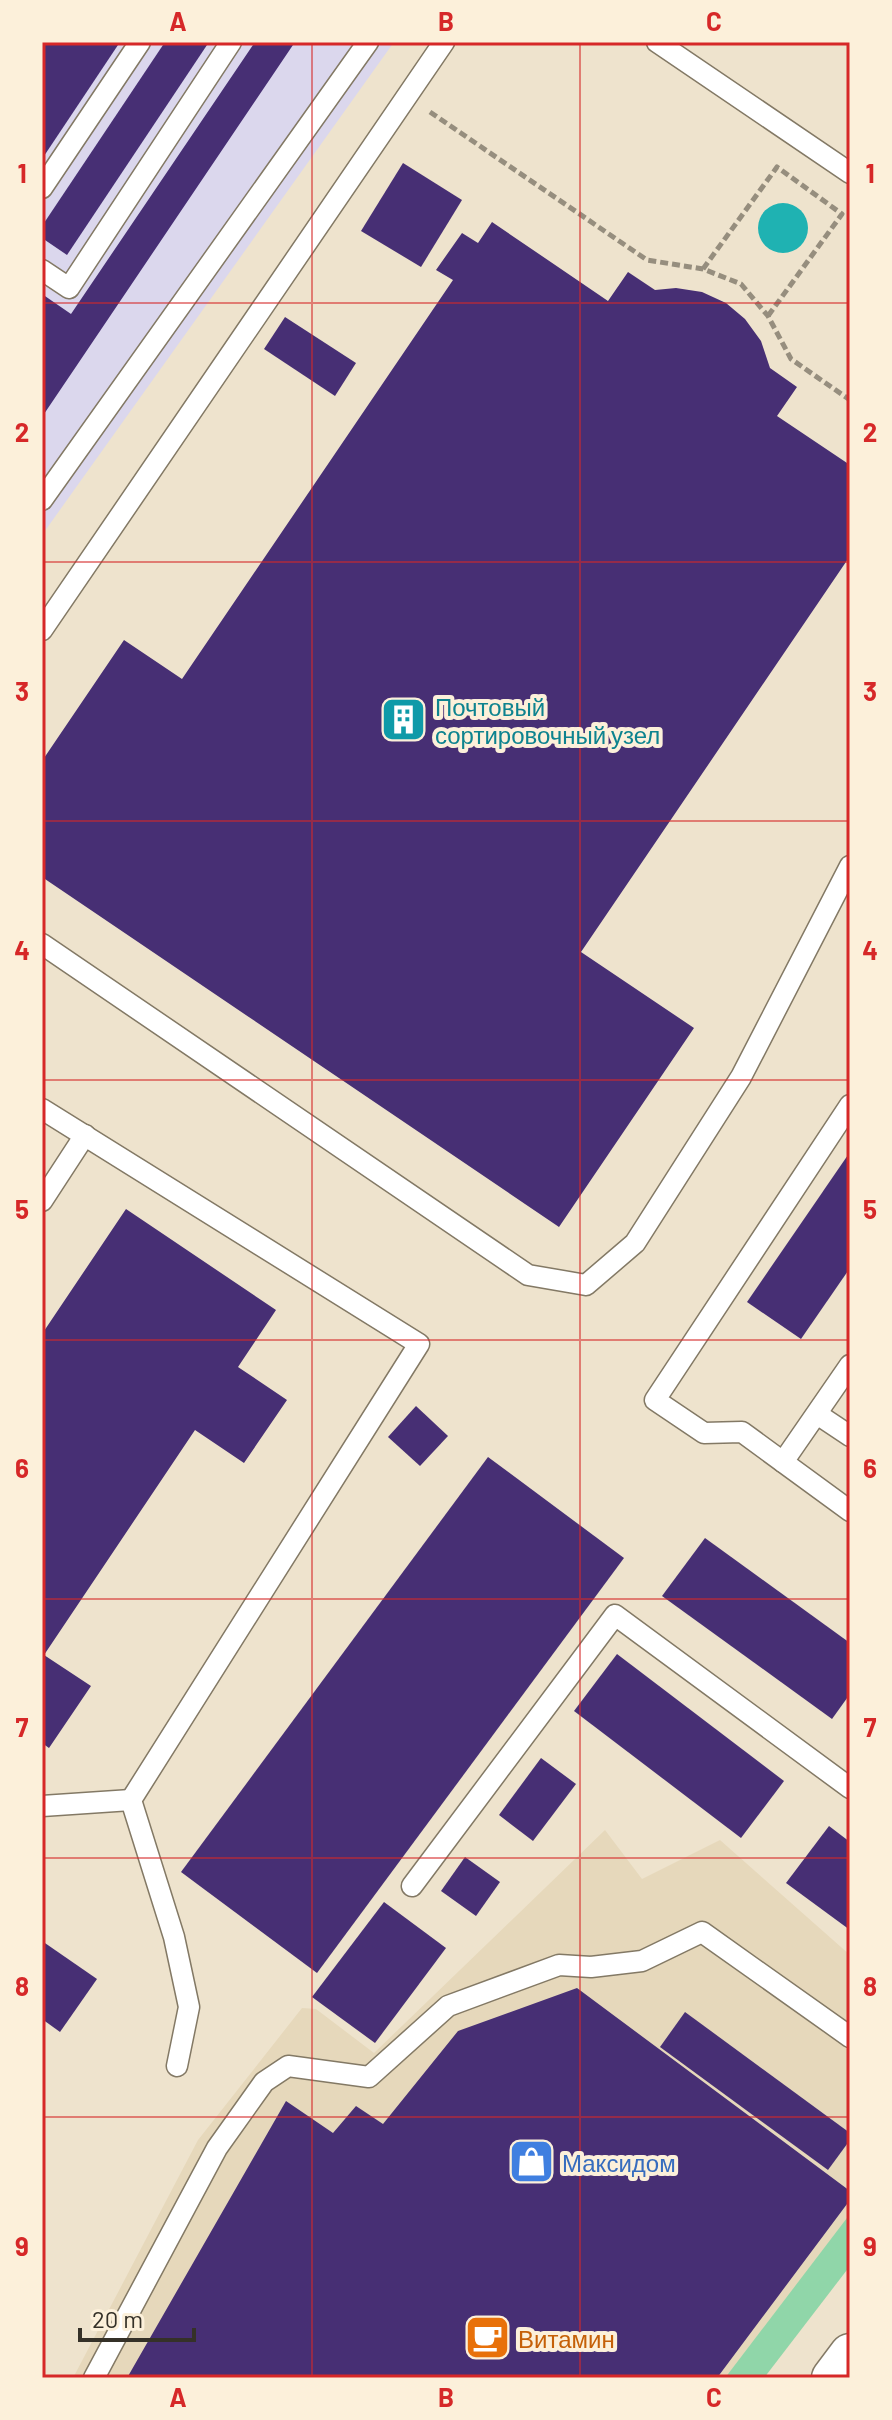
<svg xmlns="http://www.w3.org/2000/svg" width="892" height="2420" font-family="Barlow,sans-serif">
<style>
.built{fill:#e6d8bb}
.industrial{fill:#dbd7ed}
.green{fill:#90d6a9}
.water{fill:#1fb2b2}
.building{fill:#472f74}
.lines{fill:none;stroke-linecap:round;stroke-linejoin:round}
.lane-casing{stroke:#837965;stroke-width:23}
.street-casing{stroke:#837965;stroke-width:43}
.path{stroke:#968e7e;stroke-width:5;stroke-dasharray:8 4;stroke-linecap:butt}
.lane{stroke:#fff;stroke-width:20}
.street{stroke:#fff;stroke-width:40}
.grid{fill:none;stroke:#d62828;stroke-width:2;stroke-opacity:0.55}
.labels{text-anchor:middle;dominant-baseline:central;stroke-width:8;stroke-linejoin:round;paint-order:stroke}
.culture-label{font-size:24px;fill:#0d838f;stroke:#fcf0da;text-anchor:start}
.shop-label{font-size:24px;fill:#366cbe;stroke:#fcf0da;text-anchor:start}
.food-label{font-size:24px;fill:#c56008;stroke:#fcf0da;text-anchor:start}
.neatline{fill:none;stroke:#d62828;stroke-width:3}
.grid-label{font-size:26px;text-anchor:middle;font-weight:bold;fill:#d62828}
</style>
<rect width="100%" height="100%" fill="#eee3cd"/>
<polygon class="built" points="605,1830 642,1879 720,1840 850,1955 850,2264 763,2378 73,2378 198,2140 302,2008 316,2009 374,2053"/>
<polygon class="industrial" points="42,42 394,42 42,535"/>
<polygon class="green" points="850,2214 850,2266 764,2378 725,2378"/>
<circle class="water" cx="783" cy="228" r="25"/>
<g class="building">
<polygon points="42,42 120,42 42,159"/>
<polygon points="165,42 209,42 67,255 42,238 42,226"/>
<polygon points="255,42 295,42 42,417 42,294 71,314"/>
<polygon points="403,163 462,200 421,267 361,231"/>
<polygon points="492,222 608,301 628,272 655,290 676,288 702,292 726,303 745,319 761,341 770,368 797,387 777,416 850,465 850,556 581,952 694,1028 559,1227 42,877 42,761 124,640 182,679 453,280 436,270 462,233 478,243"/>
<polygon points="285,317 356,363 335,396 264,349"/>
<polygon points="850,1152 850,1268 801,1339 747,1302"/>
<polygon points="126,1209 276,1310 238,1367 287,1400 244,1463 195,1430 44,1655 91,1686 49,1748 42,1743 42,1334"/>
<polygon points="416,1406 448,1436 420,1466 388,1437"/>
<polygon points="488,1457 624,1558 317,1973 181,1872"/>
<polygon points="705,1538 850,1643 850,1694 832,1719 662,1596"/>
<polygon points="617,1654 784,1781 741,1838 574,1711"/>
<polygon points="541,1758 576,1784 533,1841 499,1815"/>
<polygon points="829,1826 850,1842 850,1930 786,1883"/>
<polygon points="465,1857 500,1882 476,1916 441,1891"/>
<polygon points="384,1902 446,1948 375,2043 312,1997"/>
<polygon points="42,1941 97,1979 60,2032 42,2019"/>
<polygon points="577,1988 850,2191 850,2200 717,2378 127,2378 286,2101 333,2133 356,2106 383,2124 458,2031"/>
<polygon points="685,2012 850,2133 850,2140 828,2170 660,2047"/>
</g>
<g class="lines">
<defs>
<g id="lane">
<polyline points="657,42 850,173"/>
<polyline points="42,188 140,42"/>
<polyline points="42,270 69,288 231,42"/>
<polyline points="42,500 368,42"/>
<polyline points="42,630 444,42"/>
<polyline points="42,944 528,1275 586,1285 635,1243 741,1077 850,866"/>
<polyline points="850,1105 655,1400 704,1433 742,1432 850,1511"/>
<polyline points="42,1109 419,1344 131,1800 174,1937 189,2007 177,2066"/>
<polyline points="42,1201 85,1135"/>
<polyline points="817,1414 850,1436"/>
<polyline points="783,1462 850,1365"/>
<polyline points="42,1806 131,1800"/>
<polyline points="412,1886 615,1615 850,1788"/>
<polyline points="94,2378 217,2148 264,2082 288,2066 369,2077 448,2006 559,1965 591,1967 642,1961 702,1932 850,2037"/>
</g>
<polyline id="street" points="832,2378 850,2354"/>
</defs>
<use href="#lane" class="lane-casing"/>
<use href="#street" class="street-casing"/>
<g class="path">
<polyline points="430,112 647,260 703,269 741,284 768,316 791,359 850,400"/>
<polyline points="703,269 777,167 842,214 768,316"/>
</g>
<use href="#lane" class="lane"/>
<use href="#street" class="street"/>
</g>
<path class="grid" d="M 312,42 L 312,2378M 580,42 L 580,2378M 42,303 L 850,303M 42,562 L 850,562M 42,821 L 850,821M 42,1080 L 850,1080M 42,1340 L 850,1340M 42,1599 L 850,1599M 42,1858 L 850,1858M 42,2117 L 850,2117"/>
<defs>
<symbol id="building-square" viewBox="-11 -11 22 22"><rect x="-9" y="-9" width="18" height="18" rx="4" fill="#0f9aa8" stroke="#fcf0da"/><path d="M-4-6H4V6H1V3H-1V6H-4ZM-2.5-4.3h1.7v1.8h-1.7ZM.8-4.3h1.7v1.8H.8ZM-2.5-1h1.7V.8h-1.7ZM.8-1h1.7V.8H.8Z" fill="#fff"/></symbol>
<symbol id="shop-square" viewBox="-11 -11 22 22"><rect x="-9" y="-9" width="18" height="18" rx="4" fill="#3f7fe0" stroke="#fcf0da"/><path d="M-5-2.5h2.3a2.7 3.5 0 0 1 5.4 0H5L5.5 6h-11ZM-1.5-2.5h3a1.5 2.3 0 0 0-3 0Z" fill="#fff"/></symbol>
<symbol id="cafe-square" viewBox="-11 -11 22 22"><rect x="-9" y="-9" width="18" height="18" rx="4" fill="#e8710a" stroke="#fcf0da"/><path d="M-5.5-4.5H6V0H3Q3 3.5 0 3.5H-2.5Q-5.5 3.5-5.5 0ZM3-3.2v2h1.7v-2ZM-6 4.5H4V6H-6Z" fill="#fff"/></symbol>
</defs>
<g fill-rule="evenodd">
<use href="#building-square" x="378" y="694" width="51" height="51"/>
<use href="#shop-square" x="506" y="2136" width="51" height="51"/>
<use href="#cafe-square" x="462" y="2312" width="51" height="51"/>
</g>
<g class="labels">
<g class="culture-label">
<text x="435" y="706">Почтовый<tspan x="435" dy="28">сортировочный узел</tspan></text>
</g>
<g class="shop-label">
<text x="562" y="2162">Максидом</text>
</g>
<g class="food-label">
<text x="518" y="2338">Витамин</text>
</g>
</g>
<rect width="892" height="2420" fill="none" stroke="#fcf0da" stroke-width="88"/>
<path d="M80 2328v12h114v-12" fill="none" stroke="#353128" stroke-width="4"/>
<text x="92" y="2328" font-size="24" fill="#353128" stroke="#fcf0da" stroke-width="6" paint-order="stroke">20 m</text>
<rect x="44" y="44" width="804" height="2332" class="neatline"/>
<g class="grid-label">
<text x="178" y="31">A</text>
<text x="446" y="31">B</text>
<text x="714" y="31">C</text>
<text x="22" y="183">1</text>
<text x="870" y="183">1</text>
<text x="22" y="442">2</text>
<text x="870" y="442">2</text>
<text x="22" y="701">3</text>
<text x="870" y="701">3</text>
<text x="22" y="960">4</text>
<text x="870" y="960">4</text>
<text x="22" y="1219">5</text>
<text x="870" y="1219">5</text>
<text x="22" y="1478">6</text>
<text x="870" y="1478">6</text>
<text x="22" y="1737">7</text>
<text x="870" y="1737">7</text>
<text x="22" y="1996">8</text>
<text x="870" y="1996">8</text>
<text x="22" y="2256">9</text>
<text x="870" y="2256">9</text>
<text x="178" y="2407">A</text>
<text x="446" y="2407">B</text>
<text x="714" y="2407">C</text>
</g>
</svg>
